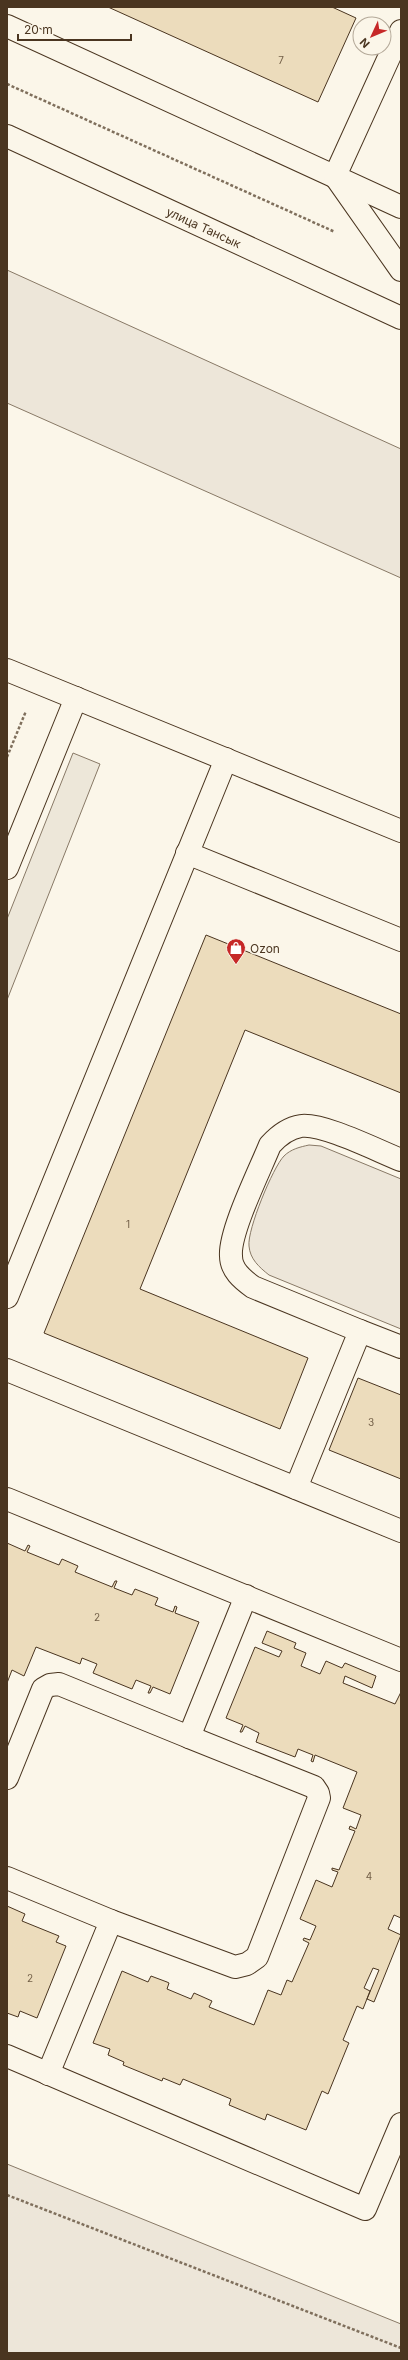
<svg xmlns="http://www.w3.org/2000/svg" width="408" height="2360" font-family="Inter,sans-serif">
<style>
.green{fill:#ede6d9;stroke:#887966}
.parking{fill:#ede7d9;stroke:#887966}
.building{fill:#ecdcbc;stroke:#4a3520}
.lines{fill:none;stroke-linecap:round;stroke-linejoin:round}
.minor-casing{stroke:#4a3520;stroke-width:24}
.path{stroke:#7f6f5c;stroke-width:2.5;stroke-dasharray:3 2;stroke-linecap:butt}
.minor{stroke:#fbf6e9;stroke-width:22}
.labels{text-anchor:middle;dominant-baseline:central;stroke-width:3;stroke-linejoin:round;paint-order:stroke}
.number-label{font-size:10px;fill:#725f47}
.street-label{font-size:12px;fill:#4a3520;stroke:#fbf6e9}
.poi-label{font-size:12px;fill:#4a3520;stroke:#fbf6e9;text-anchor:start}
</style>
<rect width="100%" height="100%" fill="#fbf6e9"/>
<g class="green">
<polygon points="7,270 401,449 401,578 7,403"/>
<path d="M 309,1145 L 321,1146 L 401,1179 L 401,1329 L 269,1275 C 259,1267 250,1259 249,1246 C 247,1230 273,1167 284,1156 C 291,1149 300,1147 309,1145 Z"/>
<polygon points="7,2164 401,2324 401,2353 7,2353"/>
</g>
<polygon class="parking" points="73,753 100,764 7,1000 7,919"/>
<g class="building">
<polygon points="108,7 332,7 356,18 318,102"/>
<polygon points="206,935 401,1014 401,1093 245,1030 140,1289 308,1358 280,1429 44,1333"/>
<polygon points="358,1378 401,1395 401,1479 329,1450"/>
<polygon points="7,1543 25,1551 28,1545 30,1546 27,1552 59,1565 62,1559 78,1566 75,1572 112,1587 115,1581 117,1581 114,1588 132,1595 135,1589 158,1598 155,1605 173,1612 175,1606 177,1607 175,1613 199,1622 170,1694 153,1687 150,1693 148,1693 151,1686 136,1680 132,1689 93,1673 97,1664 82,1658 80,1664 36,1647 24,1676 12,1670 7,1683"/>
<polygon points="267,1631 296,1643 294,1648 306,1653 301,1666 320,1674 326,1661 342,1668 345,1663 376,1676 372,1688 345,1676 343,1683 395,1704 401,1692 401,1918 394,1915 388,1929 401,1935 374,2002 367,1999 379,1970 373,1968 364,1988 370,1991 363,2009 357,2006 343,2040 349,2043 348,2045 328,2094 322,2091 306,2130 267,2114 265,2120 229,2105 231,2099 183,2079 180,2085 163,2078 162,2081 123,2065 124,2062 108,2055 110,2049 93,2043 122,1971 148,1982 151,1976 167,1982 169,1983 167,1989 191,1999 194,1993 212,2001 209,2007 254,2025 268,1990 281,1995 287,1980 292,1982 309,1943 303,1940 304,1938 310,1940 316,1926 300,1919 316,1880 332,1887 338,1872 332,1870 332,1868 339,1870 355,1831 349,1829 350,1826 356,1829 361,1815 343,1808 357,1772 315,1755 313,1762 311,1761 313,1755 298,1749 295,1757 256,1742 259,1733 245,1726 242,1732 240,1732 243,1725 226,1718 255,1647 279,1657 282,1651 262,1643"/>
<polygon points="7,1906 25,1914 22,1921 59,1936 56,1942 66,1946 37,2018 20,2011 18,2017 7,2013"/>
</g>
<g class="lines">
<defs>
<g id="minor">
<polyline points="7,26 401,207"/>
<polyline points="401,31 335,176 401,270"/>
<path id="s1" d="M 7,136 L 401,318"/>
<polyline points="7,670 401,831"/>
<polyline points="187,853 401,940"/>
<polyline points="7,868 76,698"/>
<polyline points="7,1297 226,759"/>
<polyline points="360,1331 401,1347"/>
<polyline points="7,1370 401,1531"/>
<path d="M 296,1488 L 360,1331 L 253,1287 C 242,1279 231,1270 231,1256 C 229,1232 260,1170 270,1145 C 279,1135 288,1128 301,1126 C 323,1123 378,1151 401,1160"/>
<polyline points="7,1499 401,1660"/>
<polyline points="7,1778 43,1689 50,1685 59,1684 189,1737 246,1596"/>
<polyline points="7,1878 111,1921 48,2074"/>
<polyline points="111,1921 235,1967 247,1964 257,1957 319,1798 318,1793 314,1787 189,1737"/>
<polyline points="7,2056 365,2209 401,2124"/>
</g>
</defs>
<use href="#minor" class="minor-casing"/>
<g class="path">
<polyline points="7,84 335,232"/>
<polyline points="7,757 26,711"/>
<polyline points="7,2195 401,2348"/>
</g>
<use href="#minor" class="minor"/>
</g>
<defs>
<symbol id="shop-pin" viewBox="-11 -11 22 30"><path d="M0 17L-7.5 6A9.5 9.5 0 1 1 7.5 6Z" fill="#c62828" stroke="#fbf6e9"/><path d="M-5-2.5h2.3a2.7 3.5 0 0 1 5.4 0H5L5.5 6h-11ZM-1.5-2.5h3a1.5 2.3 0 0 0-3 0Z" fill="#fff"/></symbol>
</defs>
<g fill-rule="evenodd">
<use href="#shop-pin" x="225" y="937" width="22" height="30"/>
</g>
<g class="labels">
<g class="number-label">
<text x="281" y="60">7</text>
<text x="128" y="1224">1</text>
<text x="371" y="1422">3</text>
<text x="97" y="1617">2</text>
<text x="369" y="1876">4</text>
<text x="30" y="1978">2</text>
</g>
<g class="street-label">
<text stroke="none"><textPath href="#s1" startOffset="217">улица Тансык</textPath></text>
</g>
<g class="poi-label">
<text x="250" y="948">Ozon</text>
</g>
</g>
<rect width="408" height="2360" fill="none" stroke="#4a3520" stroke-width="16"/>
<g transform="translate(372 36) rotate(226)"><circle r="19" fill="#fbf6e9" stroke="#b4a999"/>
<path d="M0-3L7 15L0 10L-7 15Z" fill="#c62828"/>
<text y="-6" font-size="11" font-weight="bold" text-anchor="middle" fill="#4a3520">N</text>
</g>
<path d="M18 34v6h113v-6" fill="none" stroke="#4a3520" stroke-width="2"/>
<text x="24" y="34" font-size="12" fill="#4a3520" stroke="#fbf6e9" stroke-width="3" paint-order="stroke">20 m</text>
</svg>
